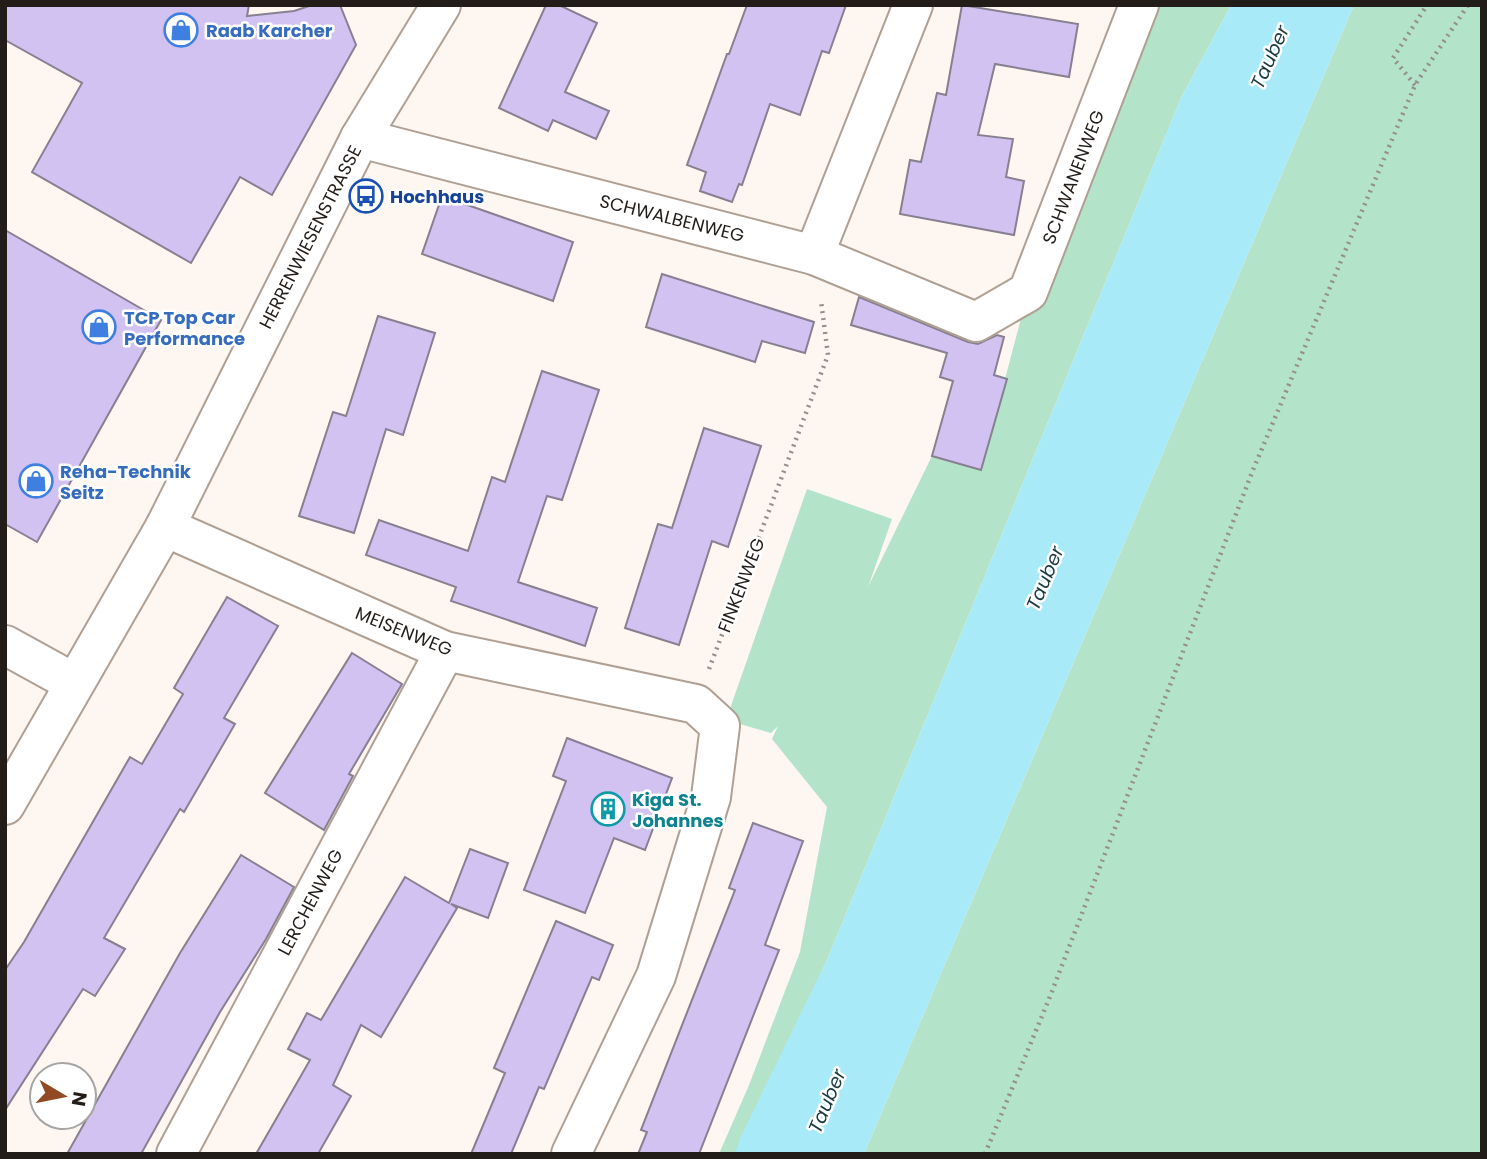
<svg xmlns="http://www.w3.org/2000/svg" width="1487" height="1159" font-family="Poppins,sans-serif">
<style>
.green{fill:#b3e3c9}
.water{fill:#a9eaf9}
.building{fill:#d1c2f2;stroke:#868091;stroke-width:2}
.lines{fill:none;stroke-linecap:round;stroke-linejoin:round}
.minor-casing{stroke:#afa093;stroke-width:42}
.path{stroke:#958f8a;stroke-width:4.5;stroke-dasharray:2 5;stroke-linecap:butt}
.minor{stroke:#fff;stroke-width:38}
.labels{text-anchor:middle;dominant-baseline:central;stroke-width:5;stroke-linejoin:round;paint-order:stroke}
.shop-label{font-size:18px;font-weight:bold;fill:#366cbe;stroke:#fff;text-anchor:start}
.street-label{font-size:18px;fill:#231d19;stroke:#fff}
.transit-label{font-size:18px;font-weight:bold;fill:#164399;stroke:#fff;text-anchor:start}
.culture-label{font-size:18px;font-weight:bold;fill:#0d838f;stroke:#fff;text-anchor:start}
.water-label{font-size:19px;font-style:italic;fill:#1a3a41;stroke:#fff}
</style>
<rect width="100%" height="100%" fill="#fdf6f1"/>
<g class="green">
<polygon points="1139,5 1231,5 1181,98 827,960 735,1154 719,1154 749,1085 800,952 827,807 772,739 778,726 771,733 726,720 807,489 892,519 868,587 932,456 981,470 1028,292"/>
<polygon points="1354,5 1482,5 1482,1154 864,1154"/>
</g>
<polygon class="water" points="1231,5 1354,5 864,1154 735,1154 740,1138 827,960 1181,98"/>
<g class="building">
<polygon points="5,5 249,5 247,16 294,11 312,5 340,5 356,45 272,195 240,177 191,263 32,172 82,83 5,40"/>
<polygon points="546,5 559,5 597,23 565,92 609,111 596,139 553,120 548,131 499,108"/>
<polygon points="747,5 846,5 829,53 822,51 800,115 770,104 742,185 739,184 732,202 700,191 706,172 687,165 727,54 729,54"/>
<polygon points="962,5 1078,24 1069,77 995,64 978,135 1013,139 1006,177 1024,181 1014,235 900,214 910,160 921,162 937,93 946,95"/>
<polygon points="442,196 573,242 553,301 422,254"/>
<polygon points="5,230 161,320 37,542 5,524"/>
<polygon points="662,274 814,322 805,353 762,341 755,362 646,327"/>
<polygon points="859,297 968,342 978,344 997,335 1004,337 994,375 1007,379 981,470 932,456 953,381 940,377 947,353 851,325"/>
<polygon points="378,316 435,333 403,435 386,429 354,533 299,516 333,412 346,416"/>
<polygon points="542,371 599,390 562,500 547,496 518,582 597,608 585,646 451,601 456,587 366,555 379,520 468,551 492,477 505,482"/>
<polygon points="704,428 761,446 728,547 712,541 679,645 625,628 658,524 672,528"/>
<polygon points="227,597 278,626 224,718 235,724 184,812 180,809 104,938 125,949 95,996 83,989 5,1110 5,970 24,942 130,757 142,764 183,694 174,688"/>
<polygon points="352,653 402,684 349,774 353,776 324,830 265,793"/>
<polygon points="567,738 672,778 645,850 614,838 585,913 524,890 566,781 553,776"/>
<polygon points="753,823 803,841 765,945 779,950 699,1154 638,1154 647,1132 641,1130 735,890 729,888"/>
<polygon points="470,849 508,863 488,918 451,904 457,908 381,1037 361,1025 333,1085 351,1096 318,1154 256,1154 310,1060 288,1049 307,1013 321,1020 405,877 449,903"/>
<polygon points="241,855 294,887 266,939 220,1012 141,1154 67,1154 180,953"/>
<polygon points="556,921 613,945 599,980 592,977 544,1089 539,1087 511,1154 471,1154 505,1073 494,1068"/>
</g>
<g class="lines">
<defs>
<g id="minor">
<polyline points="360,138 814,255 976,322 1028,292 1139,5"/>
<polyline points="814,255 913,5"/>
<polyline points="165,527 445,651 696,704 720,726 711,797 656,976 571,1154"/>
<polyline points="5,645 74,683"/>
<polyline points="5,805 165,527 360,138 441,5"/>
<polyline points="176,1154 445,651"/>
</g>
</defs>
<use href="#minor" class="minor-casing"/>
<g class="path">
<polyline points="1415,85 1393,58 1427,5"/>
<polyline points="709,669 828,355 821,301"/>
<polyline points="985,1154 1049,999 1253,470 1415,85 1468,5"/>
</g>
<use href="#minor" class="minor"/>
</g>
<defs>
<symbol id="shop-ring" viewBox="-11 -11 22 22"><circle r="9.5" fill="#fff" stroke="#3f7fe0" stroke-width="1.5"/><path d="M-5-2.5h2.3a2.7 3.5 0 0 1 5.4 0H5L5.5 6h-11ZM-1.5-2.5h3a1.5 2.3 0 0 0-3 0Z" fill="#3f7fe0"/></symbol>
<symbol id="bus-ring" viewBox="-11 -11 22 22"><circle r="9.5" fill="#fff" stroke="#1a4fb4" stroke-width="1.5"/><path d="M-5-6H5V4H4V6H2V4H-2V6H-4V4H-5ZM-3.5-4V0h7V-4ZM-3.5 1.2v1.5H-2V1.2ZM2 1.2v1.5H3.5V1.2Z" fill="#1a4fb4"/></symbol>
<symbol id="building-ring" viewBox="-11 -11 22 22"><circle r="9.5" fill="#fff" stroke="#0f9aa8" stroke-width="1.5"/><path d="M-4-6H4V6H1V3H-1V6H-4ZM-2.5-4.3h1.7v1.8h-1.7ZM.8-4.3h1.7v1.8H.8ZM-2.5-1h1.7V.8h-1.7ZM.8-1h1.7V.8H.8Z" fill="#0f9aa8"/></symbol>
</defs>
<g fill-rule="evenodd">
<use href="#shop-ring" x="162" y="11" width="38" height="38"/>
<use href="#bus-ring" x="347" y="177" width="38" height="38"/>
<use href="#shop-ring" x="80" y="308" width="38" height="38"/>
<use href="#shop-ring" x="17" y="462" width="38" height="38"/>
<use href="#building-ring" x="589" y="790" width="38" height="38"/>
</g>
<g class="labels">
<g class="shop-label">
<text x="206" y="30">Raab Karcher</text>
<text x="124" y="317">TCP Top Car<tspan x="124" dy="21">Performance</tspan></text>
<text x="60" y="471">Reha-Technik<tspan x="60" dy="21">Seitz</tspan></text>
</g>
<g class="street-label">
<text transform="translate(1073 177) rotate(-69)">SCHWANENWEG</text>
<text transform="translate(672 218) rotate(14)">SCHWALBENWEG</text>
<text transform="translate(310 237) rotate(-63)">HERRENWIESENSTRASSE</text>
<text transform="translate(741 585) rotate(-69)">FINKENWEG</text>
<text transform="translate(404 631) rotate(22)">MEISENWEG</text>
<text transform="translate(310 902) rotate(-62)">LERCHENWEG</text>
</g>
<g class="transit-label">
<text x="390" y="196">Hochhaus</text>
</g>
<g class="culture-label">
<text x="632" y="799">Kiga St.<tspan x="632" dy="21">Johannes</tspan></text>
</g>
<g class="water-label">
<text transform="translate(1270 57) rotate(-66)">Tauber</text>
<text transform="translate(1045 578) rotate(-67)">Tauber</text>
<text transform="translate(827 1101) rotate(-67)">Tauber</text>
</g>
</g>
<rect width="1487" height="1159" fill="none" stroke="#231d19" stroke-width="14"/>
<g transform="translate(63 1096) rotate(100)"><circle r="33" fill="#ffffff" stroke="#a7a5a3" stroke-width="2"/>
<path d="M0-5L12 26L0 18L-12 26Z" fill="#914a24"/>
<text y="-10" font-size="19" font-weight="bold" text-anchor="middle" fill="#231d19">N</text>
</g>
</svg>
